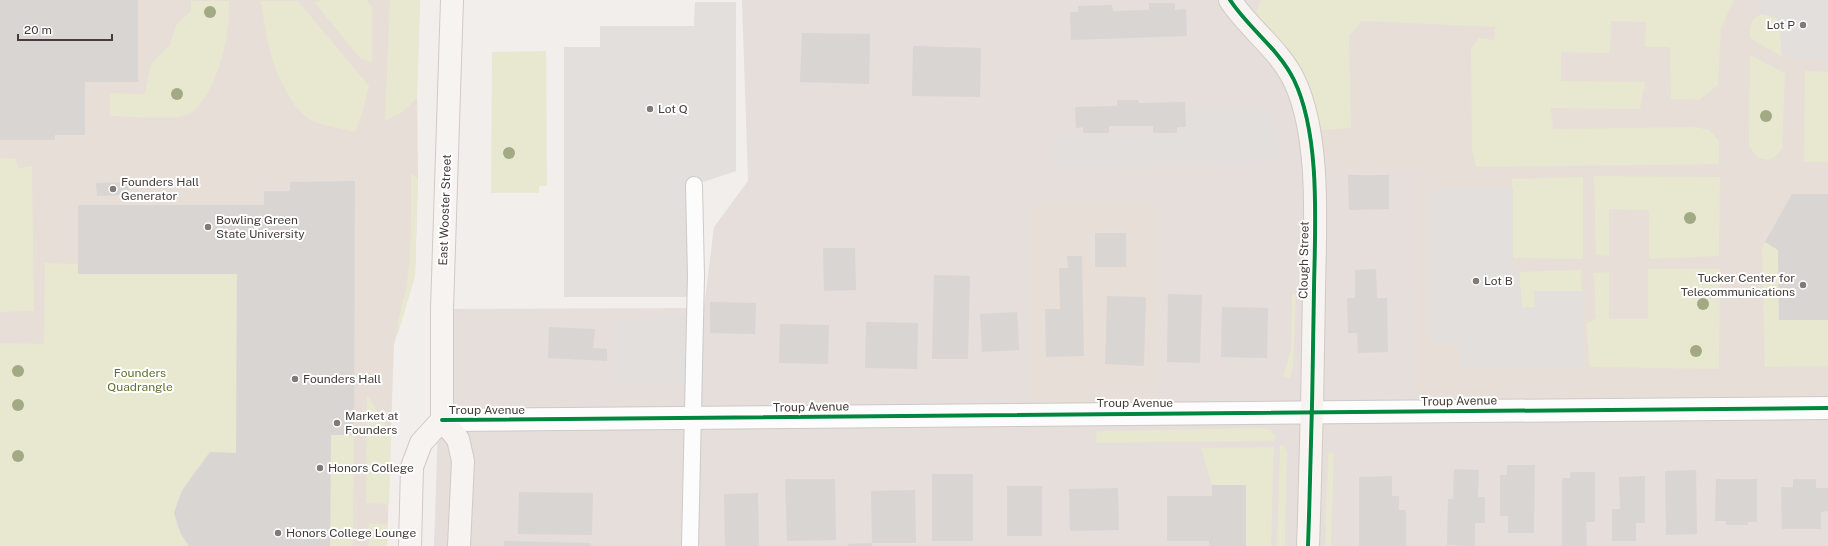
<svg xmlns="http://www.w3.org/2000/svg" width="1828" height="546" font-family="'Public Sans',sans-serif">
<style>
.residential{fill:#e5deda}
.education{fill:#e7ded8}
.green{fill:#e7e8cf}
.parking{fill:#e2dfdd}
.building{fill:#d9d5d3}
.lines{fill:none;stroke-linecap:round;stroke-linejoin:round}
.lane-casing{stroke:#cdcac8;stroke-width:18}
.street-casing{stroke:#cdcac8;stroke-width:24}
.secondary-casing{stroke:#d1cac5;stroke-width:24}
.lane{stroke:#fdfcfc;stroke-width:16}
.street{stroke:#fdfcfc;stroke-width:22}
.secondary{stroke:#f6f3f0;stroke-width:22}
.cycleway-casing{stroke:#fff;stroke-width:6}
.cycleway{stroke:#00873e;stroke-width:4}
.tree{fill:#a1aa85}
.poi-dot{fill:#827a78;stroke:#fff;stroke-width:1.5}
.labels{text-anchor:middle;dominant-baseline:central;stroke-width:4;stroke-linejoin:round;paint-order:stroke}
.poi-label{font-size:12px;fill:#463c39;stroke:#fff;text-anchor:start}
.street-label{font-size:12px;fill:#463c39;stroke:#fff}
.park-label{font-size:12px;fill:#607331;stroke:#fff}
</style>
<rect width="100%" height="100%" fill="#f1eeec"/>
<polygon class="residential" points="742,0 1828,0 1828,546 434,546 442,309 704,308 714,227 748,181"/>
<g class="education">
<polygon points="0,0 420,0 417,87 418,178 415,276 394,344 387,546 0,546"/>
<polygon points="1261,0 1828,0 1828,408 1415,412 1421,171 1313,176 1304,104 1251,25"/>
<polygon points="1029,206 1154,206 1155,413 1029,414"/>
</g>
<g class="green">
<polygon points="322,0 367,0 372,7 372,63 360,58 315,3"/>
<polygon points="390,0 420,0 417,98 401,113 385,121"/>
<polygon points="1261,0 1734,0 1721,28 1718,85 1699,100 1671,99 1670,47 1645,47 1646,22 1611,21 1610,53 1561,52 1561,81 1645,82 1640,109 1551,108 1553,129 1695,127 1709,130 1719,141 1719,164 1476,167 1472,149 1471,49 1479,38 1494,40 1495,27 1361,21 1349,37 1351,128 1322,130 1309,90 1256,12"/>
<path d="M 191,1 L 229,1 C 229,12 229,23 227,34 C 224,58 208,110 183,116 C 168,120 127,116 110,116 L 110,93 L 145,94 L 151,64 L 170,45 L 176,25 L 191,11 Z"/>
<path d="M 261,1 L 298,1 L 369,86 L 361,117 L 355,132 C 339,128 318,126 305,116 C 297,110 291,100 287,92 C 269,61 266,35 261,1 Z"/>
<polygon points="1762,14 1777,18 1780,32 1782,57 1750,38 1750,27 1754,18"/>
<polygon points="546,51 547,186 539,186 539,193 491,193 492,52"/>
<polygon points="1750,55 1785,73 1782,149 1776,156 1768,160 1758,158 1749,146"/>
<polygon points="1805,71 1828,72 1828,162 1804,162"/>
<polygon points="0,158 16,159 19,168 32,166 34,311 0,312"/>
<path d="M 411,174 L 418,178 L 415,276 L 398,334 C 395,324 404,301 406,289 C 412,251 411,213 411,174 Z"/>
<polygon points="1594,176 1720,177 1719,256 1649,259 1649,210 1609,209 1609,256 1596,255"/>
<polygon points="1583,177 1583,259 1513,258 1512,179"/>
<polygon points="1765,242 1778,250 1828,320 1828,366 1765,367 1762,248"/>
<path d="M 45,263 L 78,264 L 79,274 L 237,274 L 236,453 L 210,452 C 197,470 178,489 175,512 C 173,523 183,537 189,546 L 0,546 L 0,343 L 44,344 Z"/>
<polygon points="1648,269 1720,269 1719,369 1590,367 1586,324 1596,318 1594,273 1609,272 1609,319 1648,319"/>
<polygon points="1581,270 1582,291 1534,291 1535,307 1522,308 1519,272"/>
<polygon points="1292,293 1296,295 1293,367 1290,378 1283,377 1291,349"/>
<polygon points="367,394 391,435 389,504 366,503"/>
<polygon points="1260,428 1271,430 1276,438 1273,441 1096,443 1097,431"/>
<polygon points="331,435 354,435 353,546 330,546"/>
<polygon points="1280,445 1284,446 1287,451 1285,546 1277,546"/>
<polygon points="1274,447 1271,546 1246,546 1246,485 1212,485 1201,448"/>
<polygon points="1330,451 1334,454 1331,546 1325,546 1328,455"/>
<polygon points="369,523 388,525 387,546 369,546"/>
</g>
<g class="parking">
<polygon points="1758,0 1828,0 1828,61 1782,57 1780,32 1777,18 1762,14"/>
<polygon points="695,2 736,2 736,171 694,185 688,297 564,297 564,47 600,47 600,26 694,26"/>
<polygon points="1267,107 1277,138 1277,161 1053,167 1052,136 1185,134 1185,109"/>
<polygon points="1431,188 1513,188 1513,267 1519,272 1522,308 1535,307 1534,291 1582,291 1582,368 1460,368 1459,343 1431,344"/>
<polygon points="696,316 694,384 615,384 616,320"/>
</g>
<g class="building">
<polygon points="0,0 138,0 138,82 85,82 85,135 55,135 55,140 0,140"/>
<polygon points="1149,3 1175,3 1175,10 1186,9 1187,36 1071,40 1070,12 1078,12 1078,6 1112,5 1113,11 1149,10"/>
<polygon points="802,33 870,34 869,84 800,82"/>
<polygon points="913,46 981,48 980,97 912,96"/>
<polygon points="1117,100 1138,100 1139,103 1185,102 1186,127 1177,127 1177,133 1153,133 1153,126 1109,126 1109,133 1083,133 1083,127 1076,128 1075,107 1117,106"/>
<polygon points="1348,175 1389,175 1389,209 1349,210"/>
<polygon points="355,181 354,435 331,435 330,546 189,546 181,534 174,513 182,491 210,452 236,453 237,274 78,274 78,205 264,205 264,191 290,191 290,182"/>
<polygon points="129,182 129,195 97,196 96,183"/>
<polygon points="1792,194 1828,194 1828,320 1779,320 1778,250 1765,242"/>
<rect x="1095" y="233" width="31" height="34"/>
<polygon points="823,248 855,248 856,290 824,291"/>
<polygon points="1067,256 1082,256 1084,356 1046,357 1045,309 1060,309 1059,268 1068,268"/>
<polygon points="1376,269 1377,298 1387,298 1388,352 1358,353 1357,333 1348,333 1347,298 1355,298 1355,270"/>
<polygon points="934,275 970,276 968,359 932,359"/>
<polygon points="1168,294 1202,295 1200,363 1167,362"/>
<polygon points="1107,296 1146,297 1144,366 1105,364"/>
<polygon points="710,302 756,303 755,334 710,333"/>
<polygon points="1222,307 1268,308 1267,358 1221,357"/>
<polygon points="1017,312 1019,350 982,352 980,314"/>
<polygon points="866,322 918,323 917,369 865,368"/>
<polygon points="780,324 829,325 828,364 779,363"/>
<polygon points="549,327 595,329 593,348 607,349 607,361 548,358"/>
<polygon points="1507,465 1535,465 1534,533 1508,533 1508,516 1500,516 1500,475 1507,475"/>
<polygon points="1454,469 1479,470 1478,497 1485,497 1485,523 1475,523 1475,546 1447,545 1448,499 1453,499"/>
<polygon points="1696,470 1697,534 1666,535 1665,471"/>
<polygon points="1570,472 1595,472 1595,522 1586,522 1587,546 1562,546 1562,478 1570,478"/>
<rect x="932" y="474" width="41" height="67"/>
<polygon points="1392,476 1392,496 1399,496 1399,510 1406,510 1406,546 1359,546 1359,477"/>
<polygon points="1645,476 1645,523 1636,523 1636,541 1612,541 1612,509 1620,509 1619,477"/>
<polygon points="785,479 835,479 836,540 787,541"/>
<polygon points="1716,479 1757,479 1757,522 1748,522 1748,525 1726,525 1726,521 1715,521"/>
<polygon points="1793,479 1816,479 1816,488 1828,488 1828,511 1821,512 1821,529 1782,529 1781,487 1793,487"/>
<polygon points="1212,485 1246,485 1246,546 1209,546 1209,541 1167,541 1167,496 1212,496"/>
<rect x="1007" y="486" width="35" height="50"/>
<polygon points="1118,488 1119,530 1070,531 1069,489"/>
<polygon points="915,490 916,543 872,543 871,491"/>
<polygon points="519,492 593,493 592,535 518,534"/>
<polygon points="758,493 759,546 725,546 724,494"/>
<polygon points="504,541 591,543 591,546 504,546"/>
<polygon points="872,543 872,546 848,546 848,544"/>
</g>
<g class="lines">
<defs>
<polyline id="lane" points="690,546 696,276 694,185"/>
<polyline id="street" points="442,420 1828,408"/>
<g id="secondary">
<polyline points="452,0 442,309 442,420 458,439 463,461 459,546"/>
<path d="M 1230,0 C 1249,29 1279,49 1294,80 C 1321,136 1315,227 1314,289 C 1313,375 1311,460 1308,546"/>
<polyline points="410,546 412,467 421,443 442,420"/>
</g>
</defs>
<use href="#lane" class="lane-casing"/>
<use href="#street" class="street-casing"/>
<use href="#secondary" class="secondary-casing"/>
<use href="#lane" class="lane"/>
<use href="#street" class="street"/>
<use href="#secondary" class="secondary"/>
<defs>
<g id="cycleway">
<path d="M 1230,0 C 1249,29 1279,49 1294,80 C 1321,136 1315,227 1314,289 C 1313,375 1311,460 1308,546"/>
<polyline points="442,420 1828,408"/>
</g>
</defs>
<use href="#cycleway" class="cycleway-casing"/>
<use href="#cycleway" class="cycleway"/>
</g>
<g class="tree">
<circle cx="210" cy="12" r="6"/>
<circle cx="177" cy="94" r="6"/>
<circle cx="1766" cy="116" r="6"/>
<circle cx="509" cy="153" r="6"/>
<circle cx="1690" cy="218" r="6"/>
<circle cx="1703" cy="304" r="6"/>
<circle cx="1696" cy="351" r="6"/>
<circle cx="18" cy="371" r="6"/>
<circle cx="18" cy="405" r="6"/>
<circle cx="18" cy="456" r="6"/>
</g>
<g class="poi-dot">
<circle cx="1803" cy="25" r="4"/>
<circle cx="650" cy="109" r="4"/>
<circle cx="113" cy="189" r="4"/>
<circle cx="208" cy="227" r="4"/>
<circle cx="1476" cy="281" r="4"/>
<circle cx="1803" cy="285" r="4"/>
<circle cx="295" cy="379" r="4"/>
<circle cx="337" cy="423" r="4"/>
<circle cx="320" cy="468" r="4"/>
<circle cx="278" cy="533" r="4"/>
</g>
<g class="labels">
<g class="poi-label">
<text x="1795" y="25" text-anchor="end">Lot P</text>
<text x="658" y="109">Lot Q</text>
<text x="121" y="182">Founders Hall<tspan x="121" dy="14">Generator</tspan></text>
<text x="216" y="220">Bowling Green<tspan x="216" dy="14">State University</tspan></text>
<text x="1795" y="278" text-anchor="end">Tucker Center for<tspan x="1795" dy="14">Telecommunications</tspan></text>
<text x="1484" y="281">Lot B</text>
<text x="303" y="379">Founders Hall</text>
<text x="345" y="416">Market at<tspan x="345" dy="14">Founders</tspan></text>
<text x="328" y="468">Honors College</text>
<text x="286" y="533">Honors College Lounge</text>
</g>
<g class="street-label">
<text transform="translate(445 210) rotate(-88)">East Wooster Street</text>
<text transform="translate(1304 260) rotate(-89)">Clough Street</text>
<text transform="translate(1459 401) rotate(-1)">Troup Avenue</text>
<text x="1135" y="403">Troup Avenue</text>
<text transform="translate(811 407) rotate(-1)">Troup Avenue</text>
<text x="487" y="410">Troup Avenue</text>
</g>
<g class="park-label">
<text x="140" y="373">Founders<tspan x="140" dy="14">Quadrangle</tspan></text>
</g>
</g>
<path d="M18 34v6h94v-6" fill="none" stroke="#463c39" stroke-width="2"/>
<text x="24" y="34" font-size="12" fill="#463c39" stroke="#ffffff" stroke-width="3" paint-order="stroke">20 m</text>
</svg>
